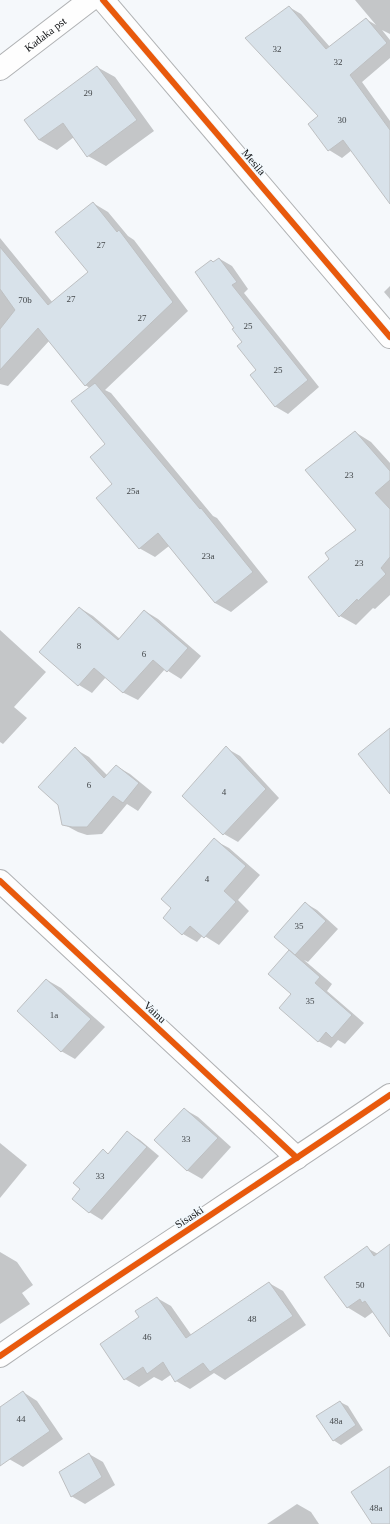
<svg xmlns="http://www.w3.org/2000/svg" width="390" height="1524" font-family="Georgia,serif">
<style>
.shadow{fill:#0003}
.building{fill:#d8e2ea;stroke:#bec0c2}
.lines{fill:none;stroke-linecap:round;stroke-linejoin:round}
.minor-casing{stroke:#b0b2b4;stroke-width:24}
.secondary-casing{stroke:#b0b2b4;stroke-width:24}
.minor{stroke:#fefefe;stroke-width:22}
.secondary{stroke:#fefefe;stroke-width:22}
.cycleway-casing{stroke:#f3f9fd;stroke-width:8}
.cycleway{stroke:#e8590c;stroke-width:6}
.labels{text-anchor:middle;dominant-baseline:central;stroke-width:3.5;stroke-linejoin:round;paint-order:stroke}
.number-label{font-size:9px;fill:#43474a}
.street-label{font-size:11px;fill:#101214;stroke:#f3f9fd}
</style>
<rect width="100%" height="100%" fill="#f5f8fb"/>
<g class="shadow">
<polygon points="355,0 390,0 390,34 382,30 390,40 390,58 362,82 390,121 390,202 352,150 342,158 329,150 309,124 320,116 289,7 301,14 330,47 366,19 376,25"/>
<polygon points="97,67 115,77 154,131 106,166 88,156 74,137 57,150 39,140"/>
<polygon points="93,203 108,212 128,236 134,240 188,311 105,390 111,393 213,516 217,518 268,582 231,612 215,603 169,546 155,557 139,548 106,445 90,388 85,385 49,341 8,386 0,384 0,238 53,303 90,273"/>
<polygon points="220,259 232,266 248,289 244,293 319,387 288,414 276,407 252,375 257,370 236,328 212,261 214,263"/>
<polygon points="390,286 390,299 384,292"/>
<polygon points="355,432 371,442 390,463 390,595 375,609 373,608 356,625 340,616 331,559 357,530"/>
<polygon points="80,608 93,616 120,639 145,611 158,619 201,656 181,679 165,669 138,700 124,693 106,677 92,693 79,685"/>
<polygon points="0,630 46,672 14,707 27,718 3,744 0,742"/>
<polygon points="226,748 240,756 279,798 238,842 224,834"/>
<polygon points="75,749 89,757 108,776 116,766 130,774 152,792 138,811 127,804 102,834 87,835 78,832 63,824"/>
<polygon points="214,840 229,848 260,875 238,900 249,911 219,945 203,935 197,942 183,934"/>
<polygon points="305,903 317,910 338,929 308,962 304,960 332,984 327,991 364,1023 345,1044 338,1040 331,1048 318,1041 293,994 290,951 294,954"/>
<polygon points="47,980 61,988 105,1027 75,1059 61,1051"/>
<polygon points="184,1109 198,1117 231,1147 202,1179 188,1171 156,1140"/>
<polygon points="127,1132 140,1140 159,1156 102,1220 89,1212 81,1189 103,1150 109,1154"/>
<polygon points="0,1143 27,1165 0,1198"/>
<polygon points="367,1248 378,1254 390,1252 390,1335 373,1312 365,1318 347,1307"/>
<polygon points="0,1252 17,1262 33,1285 22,1293 30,1304 0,1324"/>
<polygon points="269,1283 283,1291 306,1325 225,1380 214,1373 190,1389 176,1381 172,1374 162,1381 154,1377 139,1387 125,1379 140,1317 157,1298 171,1306 192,1336"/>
<polygon points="23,1392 37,1401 63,1439 23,1467 9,1459 0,1445 0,1408"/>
<polygon points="340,1402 348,1406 363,1430 341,1445 333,1440"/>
<polygon points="89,1454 103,1462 115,1485 85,1504 71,1496"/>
<polygon points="297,1504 311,1512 319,1524 267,1524"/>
</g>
<g class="building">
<polygon points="289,6 326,49 366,18 387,43 350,75 390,130 390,204 343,140 328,151 308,124 318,116 245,38"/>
<polygon points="97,66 137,120 87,157 63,123 39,140 24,120"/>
<polygon points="93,202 117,232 119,230 173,302 85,386 38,328 0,370 0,329 15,310 0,289 0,247 48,305 88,272 55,232"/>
<polygon points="219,258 237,282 232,285 308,380 275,407 250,375 256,370 237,346 242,342 232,329 234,328 195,272 211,260 213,262"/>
<polygon points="95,383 200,509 201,508 253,572 215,603 158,533 139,549 96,498 112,484 90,457 105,444 71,401"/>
<polygon points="355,431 390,471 390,480 375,493 390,509 390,557 381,568 386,574 358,601 357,599 339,617 308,577 329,559 325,553 356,530 305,470"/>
<polygon points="79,607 118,640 144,610 188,648 167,672 153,660 123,693 94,668 78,686 39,652"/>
<polygon points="390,728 390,794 358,754"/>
<polygon points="226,746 266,789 223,835 182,796"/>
<polygon points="75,747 104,778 116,765 139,783 123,803 113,796 87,827 72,827 62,825 58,805 38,787"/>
<polygon points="214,838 246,866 224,891 236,902 204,938 190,926 182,935 163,918 171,908 161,899"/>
<polygon points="305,902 326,921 295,955 274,937"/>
<polygon points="289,950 320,977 315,983 352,1015 332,1038 326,1032 318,1042 279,1008 291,994 268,974"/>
<polygon points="46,979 91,1019 61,1052 17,1011"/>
<polygon points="184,1108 218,1138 187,1171 154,1140"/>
<polygon points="127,1131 147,1147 89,1213 72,1199 80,1189 73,1183 103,1149 108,1154"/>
<polygon points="390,1244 390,1337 365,1301 362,1303 360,1299 347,1308 324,1277 367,1246 374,1256"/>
<polygon points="269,1282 293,1316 210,1372 203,1363 175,1382 163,1362 147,1374 143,1367 124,1380 100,1344 139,1317 135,1311 157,1297 186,1338"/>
<polygon points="23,1391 50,1431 0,1466 0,1407"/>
<polygon points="340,1401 356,1425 333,1441 316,1416"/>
<polygon points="89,1453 102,1477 71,1497 59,1472"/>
<polygon points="390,1466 390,1524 372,1524 351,1492"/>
</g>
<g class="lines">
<defs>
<g id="minor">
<polyline points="103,0 390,337"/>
<polyline points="0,881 297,1158"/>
<path d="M 0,1356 C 129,1267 261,1183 390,1095"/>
</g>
<g id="secondary">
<path id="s1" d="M 0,69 L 90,0"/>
</g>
</defs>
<use href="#minor" class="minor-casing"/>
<use href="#secondary" class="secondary-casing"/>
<use href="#minor" class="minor"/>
<use href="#secondary" class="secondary"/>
<defs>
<g id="cycleway">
<polyline points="103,0 390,337"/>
<polyline points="0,881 297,1158"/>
<path d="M 0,1356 C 129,1267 261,1183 390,1095"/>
</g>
</defs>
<use href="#cycleway" class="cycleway-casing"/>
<use href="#cycleway" class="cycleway"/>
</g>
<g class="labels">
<g class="number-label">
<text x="277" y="49">32</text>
<text x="338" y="62">32</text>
<text x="88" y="93">29</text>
<text x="342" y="120">30</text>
<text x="101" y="245">27</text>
<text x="71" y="299">27</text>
<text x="25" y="300">70b</text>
<text x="142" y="318">27</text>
<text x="248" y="326">25</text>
<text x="278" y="370">25</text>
<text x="349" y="475">23</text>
<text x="133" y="491">25a</text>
<text x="208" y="556">23a</text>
<text x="359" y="563">23</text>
<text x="79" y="646">8</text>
<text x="144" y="654">6</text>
<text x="89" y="785">6</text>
<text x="224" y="792">4</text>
<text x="207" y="879">4</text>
<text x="299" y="926">35</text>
<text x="310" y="1001">35</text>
<text x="54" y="1015">1a</text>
<text x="186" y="1139">33</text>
<text x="100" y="1176">33</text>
<text x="360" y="1285">50</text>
<text x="252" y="1319">48</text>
<text x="147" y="1337">46</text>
<text x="21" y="1419">44</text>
<text x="336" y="1421">48a</text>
<text x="376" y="1508">48a</text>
</g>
<g class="street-label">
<text stroke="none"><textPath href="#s1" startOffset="57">Kadaka pst</textPath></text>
<text transform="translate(254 162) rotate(50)">Mesila</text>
<text transform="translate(155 1012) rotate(43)">Vainu</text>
<text transform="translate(189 1217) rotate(-33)">Sisaski</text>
</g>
</g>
</svg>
